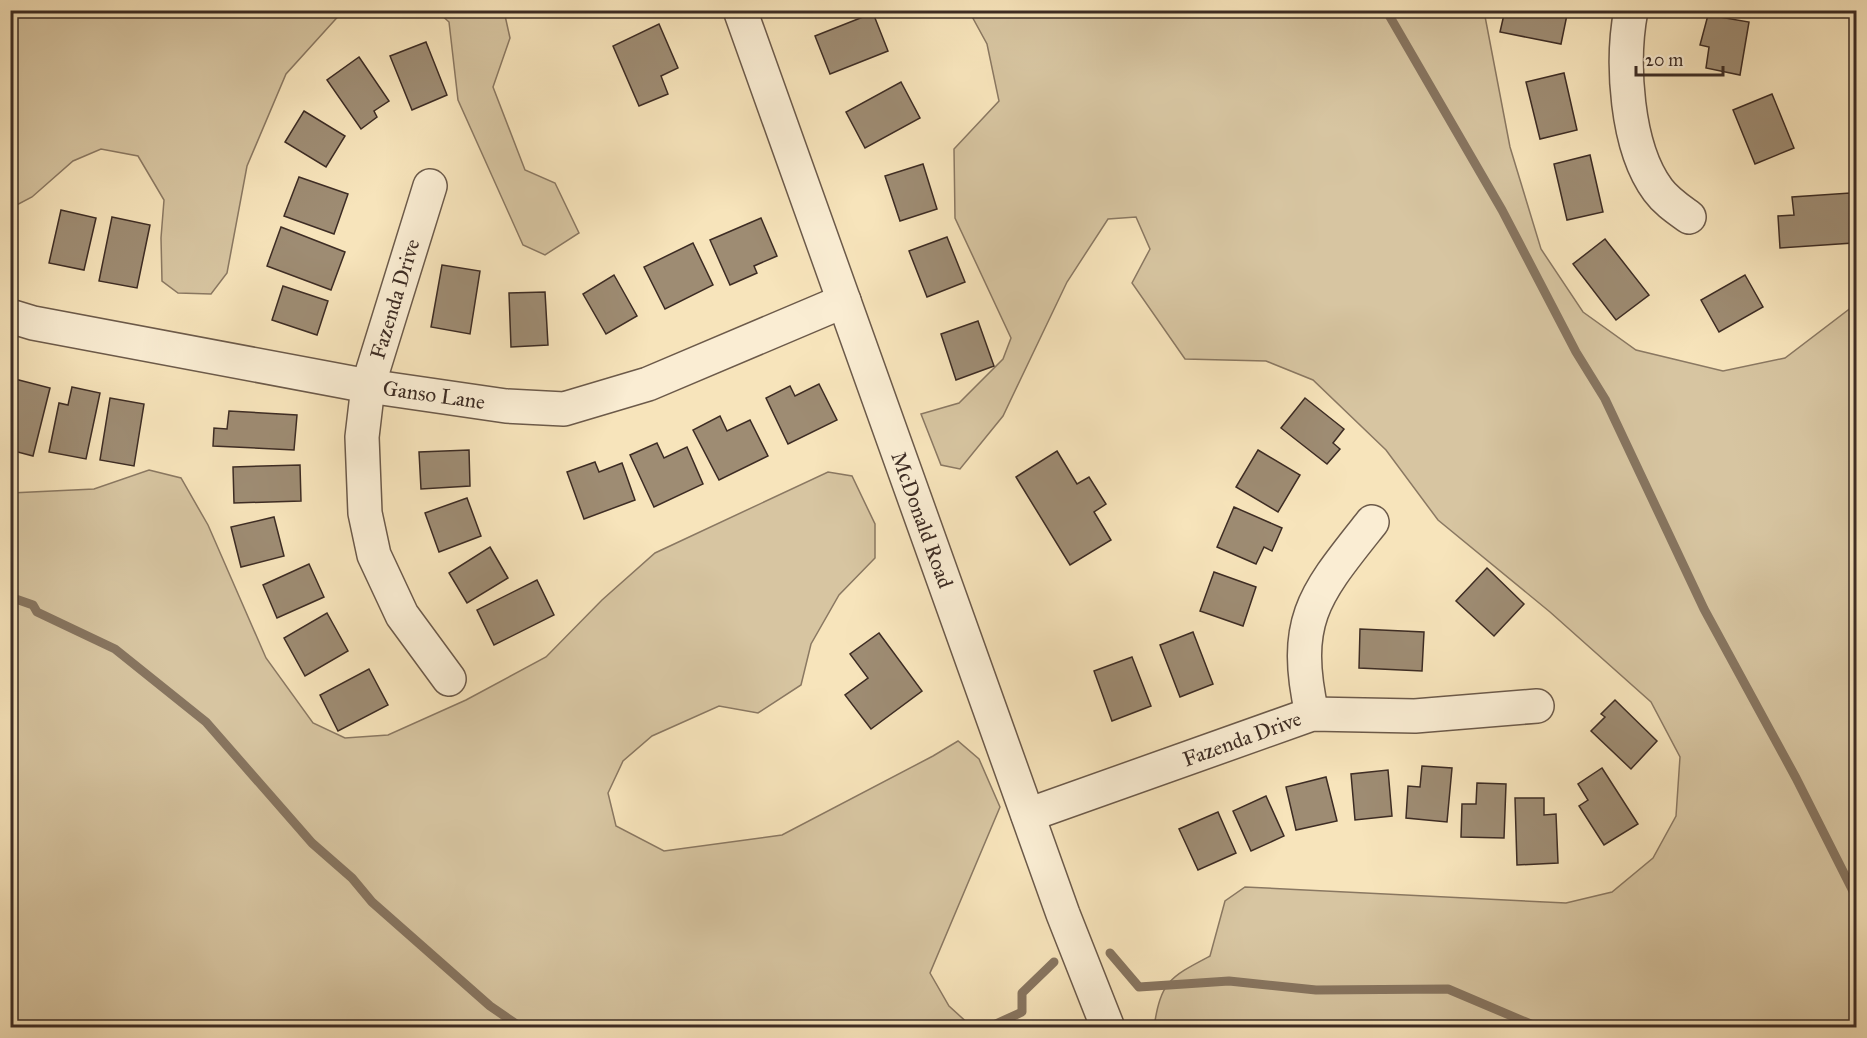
<svg xmlns="http://www.w3.org/2000/svg" width="1867" height="1038" font-family="'IM FELL Great Primer',serif">
<style>
.green{fill:#d7c5a1;stroke:#8a7862;stroke-width:1.5}
.lines{fill:none;stroke-linecap:round;stroke-linejoin:round}
.stream{stroke:#877560;stroke-width:9}
.building{fill:#9e8c73;stroke:#3d2c24;stroke-width:1.5}
.minor-casing{stroke:#6c5a4a;stroke-width:36}
.minor{stroke:#faedd3;stroke-width:33}
.labels{text-anchor:middle;dominant-baseline:central;stroke-width:4.5;stroke-linejoin:round;paint-order:stroke}
.street-label{font-size:21px;fill:#3d2c24;stroke:#faedd3}
</style>
<rect width="100%" height="100%" fill="#f7e4bb"/>
<filter id="stains"><feTurbulence type="fractalNoise" baseFrequency=".00333" numOctaves="4"/><feColorMatrix values="0 0 0 0 .2 0 0 0 0 .09 0 0 0 0 .02 0 0 0 .5 -.17"/></filter>
<radialGradient id="worn" r=".72"><stop offset=".6" stop-color="#630" stop-opacity="0"/><stop offset="1" stop-color="#630" stop-opacity=".3"/></radialGradient>
<g class="green">
<polygon points="11,10 343,11 286,74 247,166 227,273 211,294 178,293 162,281 161,238 164,200 138,156 101,149 73,161 32,197 11,208"/>
<polygon points="437,11 504,11 510,38 493,87 525,170 555,183 579,233 545,255 523,245 458,100 449,22"/>
<path d="M 969,11 L 1484,11 L 1510,147 L 1541,249 L 1583,312 L 1636,350 L 1723,371 L 1785,358 L 1856,304 L 1856,1027 L 1154,1027 C 1161,981 1170,977 1210,956 L 1225,901 L 1245,887 L 1566,903 L 1612,892 L 1653,858 L 1676,816 L 1680,757 L 1651,702 L 1550,612 L 1438,520 L 1386,450 L 1313,380 L 1266,361 L 1185,359 L 1132,283 L 1150,249 L 1136,217 L 1108,219 L 1067,282 L 1003,416 L 960,469 L 941,465 L 921,414 L 959,403 L 1003,359 L 1011,338 L 955,218 L 954,149 L 999,101 L 987,44 Z"/>
<polygon points="149,470 181,478 208,525 266,658 313,723 345,738 388,735 466,700 546,657 602,600 655,553 828,472 852,476 875,524 875,558 839,595 811,644 801,685 758,713 719,706 652,736 623,761 608,793 616,826 664,851 782,835 933,756 958,741 979,759 1000,807 930,973 949,1006 972,1027 11,1027 11,493 94,489"/>
</g>
<g class="lines">
<g class="stream">
<polyline points="1386,10 1502,210 1576,352 1605,399 1704,609 1796,778 1856,897"/>
<polyline points="10,597 33,605 37,612 115,649 206,722 312,843 352,878 372,902 490,1006 522,1028"/>
<polyline points="1110,953 1139,987 1229,981 1316,990 1448,989 1540,1028"/>
<polyline points="987,1028 1022,1012 1022,993 1054,962"/>
</g>
</g>
<g class="building">
<polygon points="1505,10 1568,10 1561,44 1500,32"/>
<polygon points="873,13 888,51 830,74 815,36"/>
<polygon points="1708,15 1749,22 1740,75 1706,68 1709,47 1700,45"/>
<polygon points="659,24 678,68 661,76 668,94 639,106 613,46"/>
<polygon points="426,42 447,95 412,110 390,56"/>
<polygon points="359,57 389,101 374,111 377,117 361,129 327,80"/>
<polygon points="1564,73 1577,130 1540,139 1526,82"/>
<polygon points="901,82 920,118 865,148 846,112"/>
<polygon points="1772,94 1794,148 1755,164 1733,110"/>
<polygon points="304,111 345,136 326,167 285,142"/>
<polygon points="1590,155 1603,212 1567,220 1554,164"/>
<polygon points="923,164 937,209 900,221 885,176"/>
<polygon points="299,177 348,194 334,234 284,216"/>
<polygon points="1850,193 1853,243 1780,248 1778,216 1794,215 1792,197"/>
<polygon points="61,210 96,218 84,270 49,263"/>
<polygon points="112,217 150,225 137,288 99,281"/>
<polygon points="761,218 777,256 754,266 757,273 730,285 710,240"/>
<polygon points="281,227 345,252 331,290 267,266"/>
<polygon points="947,237 965,282 927,297 909,251"/>
<polygon points="1605,239 1649,295 1616,320 1573,264"/>
<polygon points="693,243 713,285 665,309 644,267"/>
<polygon points="442,265 480,271 470,334 431,327"/>
<polygon points="614,275 637,316 606,334 583,294"/>
<polygon points="1745,275 1763,307 1719,332 1701,300"/>
<polygon points="283,286 328,301 317,335 272,320"/>
<polygon points="545,292 548,345 511,347 509,293"/>
<polygon points="978,321 994,366 956,380 941,334"/>
<polygon points="15,379 50,388 33,456 10,450 10,398"/>
<polygon points="819,384 837,420 788,444 766,398 790,386 795,396"/>
<polygon points="72,387 100,393 86,459 49,452 59,403 68,405"/>
<polygon points="110,398 144,404 134,466 100,460"/>
<polygon points="1305,398 1344,429 1333,443 1340,449 1327,464 1281,428"/>
<polygon points="229,411 297,415 294,450 213,446 214,428 227,429"/>
<polygon points="720,416 727,431 750,420 768,456 719,480 693,430"/>
<polygon points="657,443 664,458 687,447 703,484 654,507 630,455"/>
<polygon points="469,450 470,486 421,489 419,452"/>
<polygon points="1258,450 1300,475 1278,512 1236,487"/>
<polygon points="1057,451 1077,484 1089,477 1106,504 1094,512 1111,540 1070,565 1016,477"/>
<polygon points="595,462 599,472 622,463 635,500 584,519 567,472"/>
<polygon points="300,465 301,501 234,503 233,467"/>
<polygon points="467,498 481,536 439,552 425,513"/>
<polygon points="1234,507 1282,528 1272,551 1264,547 1256,564 1217,547"/>
<polygon points="274,517 284,556 241,567 231,527"/>
<polygon points="490,547 508,578 467,603 449,573"/>
<polygon points="309,564 324,597 277,618 263,585"/>
<polygon points="1487,568 1524,604 1494,636 1456,601"/>
<polygon points="1214,572 1256,587 1243,626 1200,611"/>
<polygon points="537,580 554,615 494,645 477,610"/>
<polygon points="327,613 348,651 305,676 284,638"/>
<polygon points="1360,629 1424,632 1422,671 1359,668"/>
<polygon points="1193,632 1213,684 1180,697 1160,645"/>
<polygon points="879,633 922,691 871,729 845,695 868,678 850,654"/>
<polygon points="1132,657 1151,706 1112,721 1094,671"/>
<polygon points="369,669 388,705 338,731 320,695"/>
<polygon points="1615,700 1657,741 1631,769 1591,731 1605,717 1601,714"/>
<polygon points="1422,766 1452,768 1447,822 1406,818 1408,786 1420,787"/>
<polygon points="1602,768 1638,824 1604,845 1579,806 1588,800 1578,784"/>
<polygon points="1388,770 1392,816 1355,820 1351,774"/>
<polygon points="1326,777 1337,821 1296,830 1286,787"/>
<polygon points="1477,783 1506,784 1504,838 1461,837 1462,804 1476,804"/>
<polygon points="1266,796 1284,836 1251,851 1233,811"/>
<polygon points="1515,798 1544,798 1544,815 1556,814 1558,863 1517,865"/>
<polygon points="1218,812 1236,853 1198,870 1179,829"/>
</g>
<g class="lines">
<defs>
<g id="minor">
<polyline points="740,10 1063,914 1108,1028"/>
<path d="M 1631,10 C 1621,62 1626,147 1658,190 C 1666,201 1678,209 1689,217"/>
<polyline points="430,186 368,386 362,437 365,513 374,555 402,615 449,679"/>
<polyline points="10,316 33,323 368,386 506,406 564,409 648,384 844,301"/>
<path d="M 1312,714 C 1291,619 1315,594 1372,522"/>
<polyline points="1028,815 1312,714 1415,716 1537,706"/>
</g>
</defs>
<use href="#minor" class="minor-casing"/>
<use href="#minor" class="minor"/>
</g>
<g class="labels">
<g class="street-label">
<text transform="translate(395 299) rotate(-73)">Fazenda Drive</text>
<text transform="translate(434 395) rotate(8)">Ganso Lane</text>
<text transform="translate(922 520) rotate(70)">McDonald Road</text>
<text transform="translate(1242 739) rotate(-20)">Fazenda Drive</text>
</g>
</g>
<rect width="1867" height="1038" fill="none" stroke="#f7e4bb" stroke-width="36"/>
<rect x="12" y="12" width="1843" height="1014" fill="none" stroke="#3d2c24" stroke-width="3"/>
<rect x="18" y="18" width="1831" height="1002" fill="none" stroke="#3d2c24" stroke-width="1.5"/>
<path d="M1636 66v9h87v-9" fill="none" stroke="#3d2c24" stroke-width="3"/>
<text x="1645" y="66" font-size="18" fill="#3d2c24" stroke="#faedd3" stroke-width="4.5" paint-order="stroke">20 m</text>
<rect width="100%" height="100%" filter="url(#stains)"/>
<rect width="100%" height="100%" fill="url(#worn)"/>
</svg>
